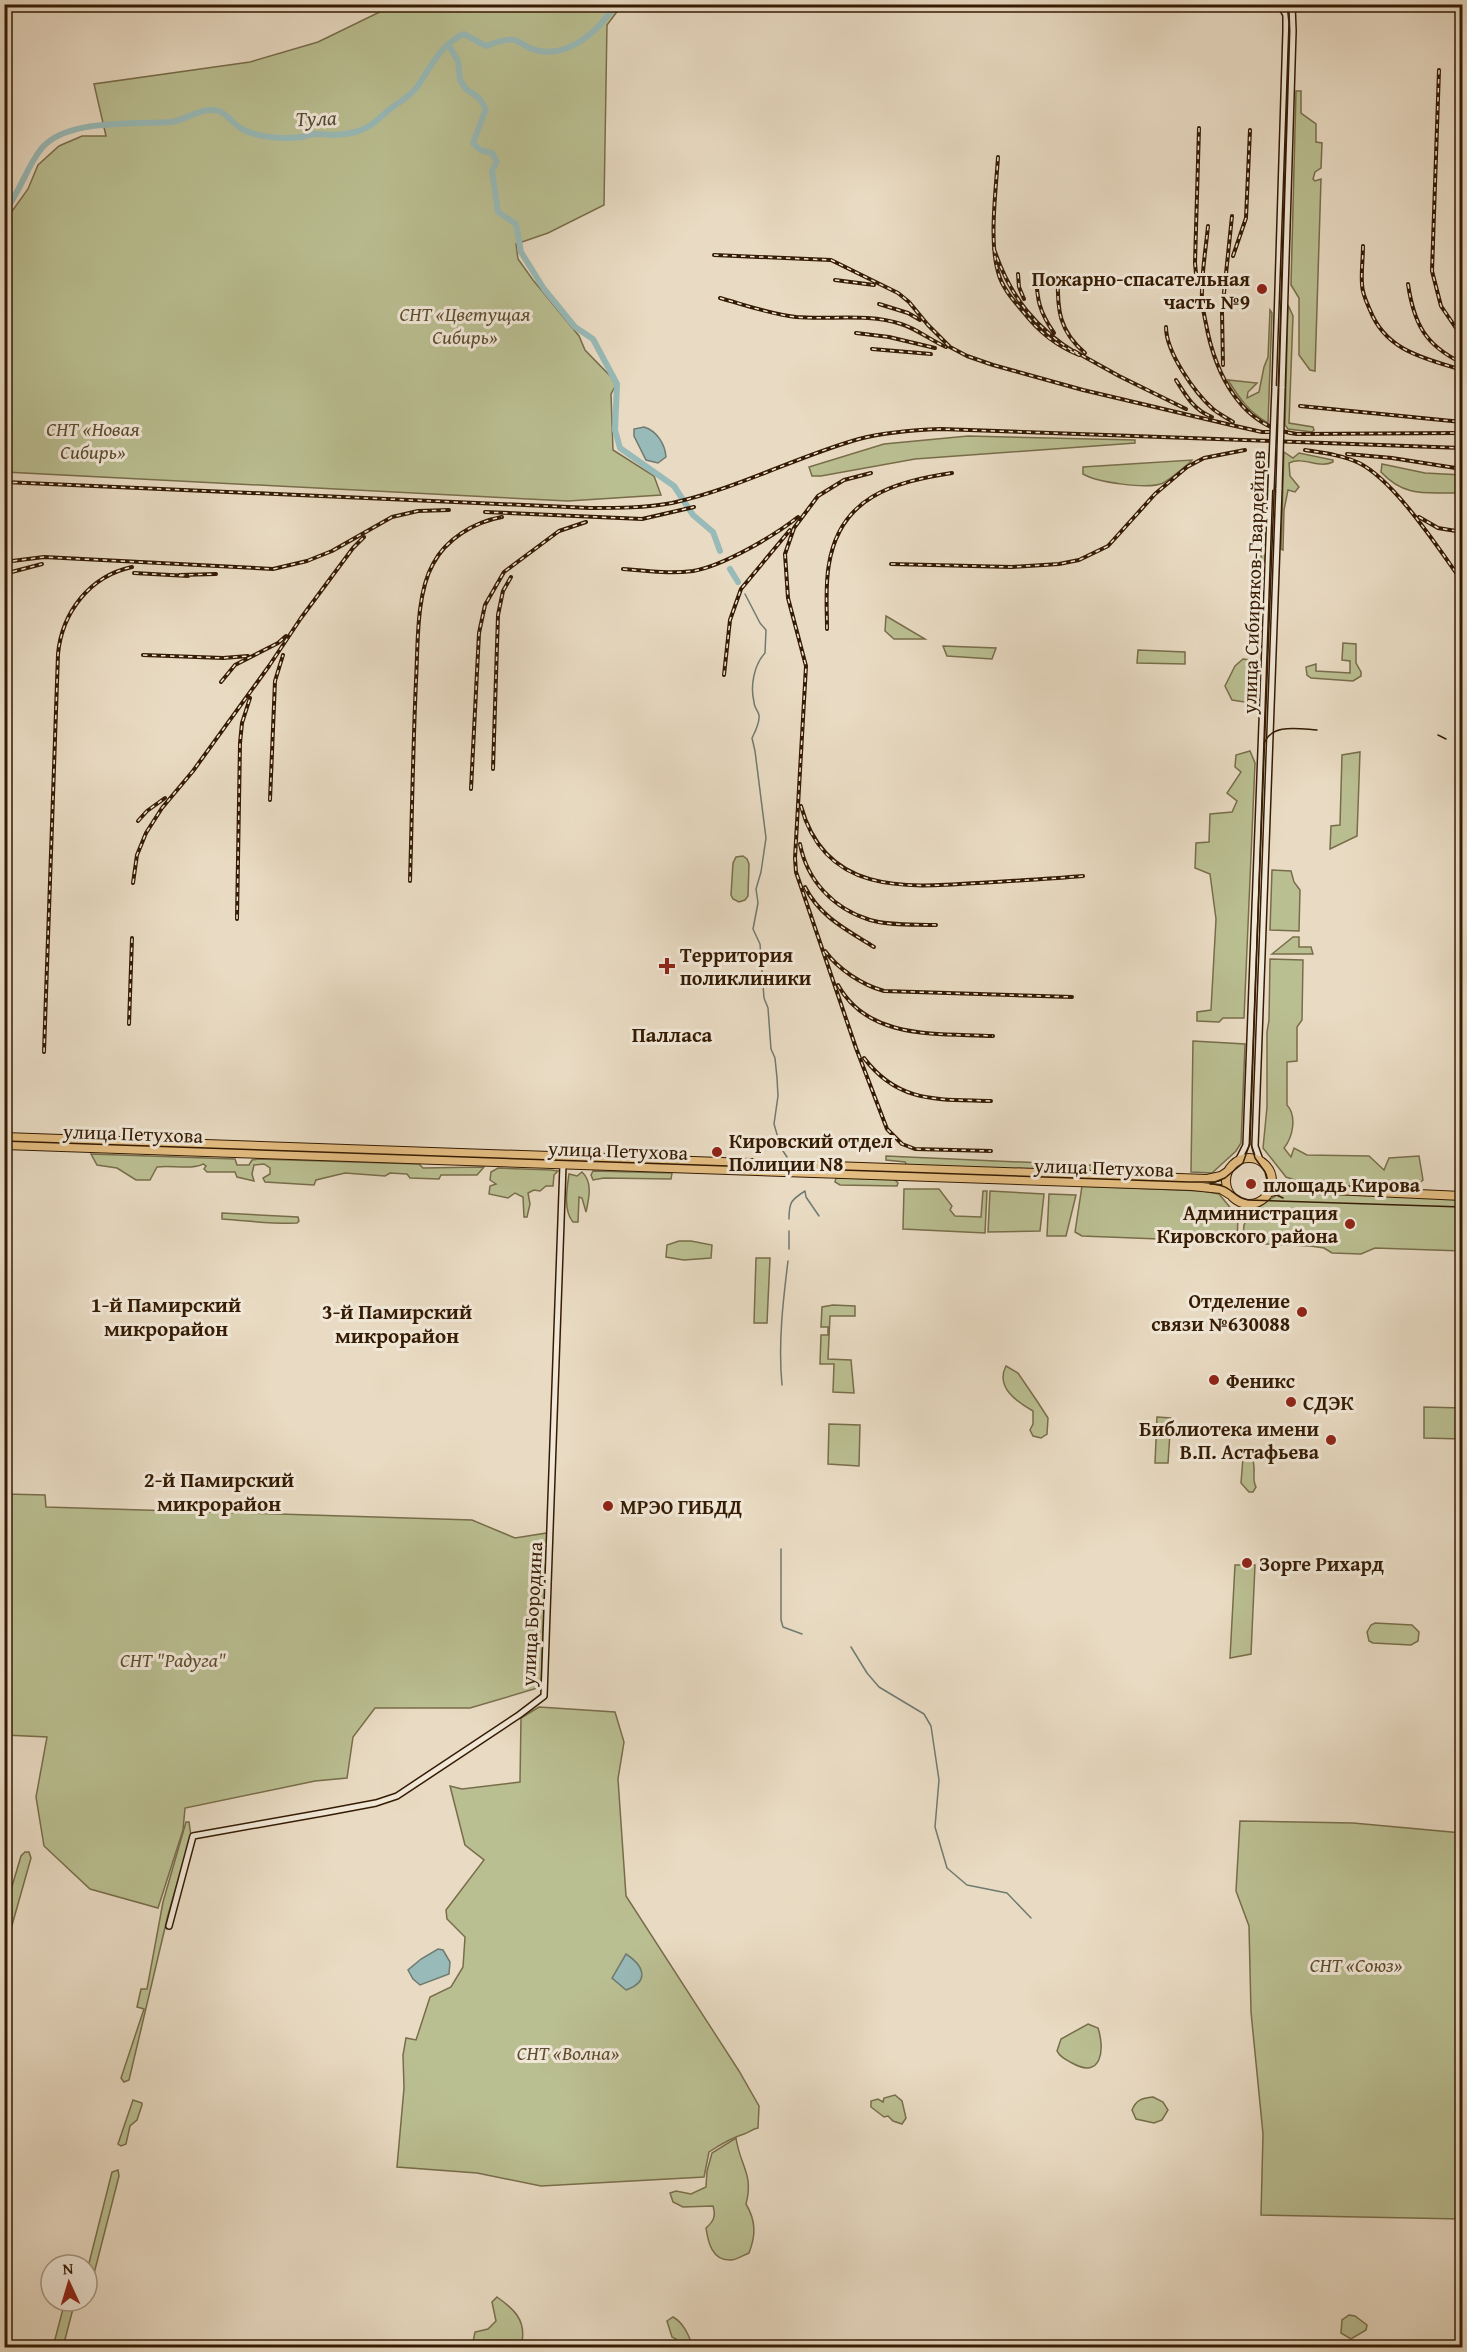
<svg xmlns="http://www.w3.org/2000/svg" width="1467" height="2352" font-family="'Gentium Book Plus',serif">
<style>
.green{fill:#babf92;stroke:#786d4a;stroke-width:1.5}
.water{fill:#98bab8;stroke:#707a70;stroke-width:1.5}
.lines{fill:none;stroke-linecap:round;stroke-linejoin:round}
.stream{stroke:#707a70;stroke-width:1.5}
.river{stroke:#98bab8;stroke-width:6}
.secondary-casing{stroke:#351b03;stroke-width:8}
.highway-casing{stroke:#351b03;stroke-width:10}
.secondary{stroke:#f1e8d8;stroke-width:5}
.highway{stroke:#e4be82;stroke-width:8}
.tram{stroke:#351b03;stroke-width:1.5}
.rail-casing{stroke:#351b03;stroke-width:4}
.rail{stroke:#f1e8d8;stroke-width:1.5;stroke-dasharray:4.5;stroke-linecap:butt}
.secondary-bridge-casing{stroke:#351b03;stroke-width:8;stroke-linecap:butt}
.secondary-bridge{stroke:#f1e8d8;stroke-width:5}
.poi-dot{fill:#8f2418;stroke:#f1e8d8;stroke-width:2}
.labels{text-anchor:middle;dominant-baseline:central;stroke-width:6;stroke-linejoin:round;paint-order:stroke}
.poi-label{font-size:20px;font-weight:bold;fill:#351b03;stroke:#f1e8d8;text-anchor:start}
.park-label{font-size:20px;font-style:italic;fill:#5d4c2e;stroke:#f1e8d8}
.street-label{font-size:20px;fill:#351b03;stroke:#f1e8d8}
.water-label{font-size:21px;font-style:italic;fill:#534b39;stroke:#f1e8d8}
.neighbourhood-label{font-size:21px;font-weight:bold;fill:#351b03;stroke:#f1e8d8}
</style>
<rect width="100%" height="100%" fill="#e9dbc3"/>
<filter id="stains"><feTurbulence type="fractalNoise" baseFrequency=".00333" numOctaves="4"/><feColorMatrix values="0 0 0 0 .2 0 0 0 0 .09 0 0 0 0 .02 0 0 0 .5 -.17"/></filter>
<radialGradient id="worn" r=".72"><stop offset=".6" stop-color="#630" stop-opacity="0"/><stop offset="1" stop-color="#630" stop-opacity=".3"/></radialGradient>
<g class="green">
<polygon points="394,5 622,5 607,25 604,205 548,233 516,244 518,259 533,280 579,336 585,350 617,383 611,394 613,450 654,476 661,495 568,501 5,472 5,221 28,189 38,165 59,146 82,136 106,136 94,84 250,62 318,42"/>
<polygon points="1296,91 1301,91 1301,113 1316,124 1316,142 1322,143 1321,168 1315,172 1313,179 1315,181 1321,179 1315,371 1310,370 1299,355 1299,298 1291,285"/>
<polygon points="1288,305 1293,316 1289,423 1313,427 1314,430 1312,432 1288,429 1285,425"/>
<path d="M 1270,310 L 1272,313 L 1268,423 C 1249,412 1239,398 1228,380 L 1257,383 L 1248,392 L 1247,398 L 1259,392 L 1264,367 L 1268,357 Z"/>
<polygon points="968,436 1135,440 1135,443 915,459 821,476 812,476 809,467 884,444"/>
<path d="M 1284,452 L 1293,458 L 1299,453 L 1333,460 L 1333,462 C 1318,469 1304,456 1289,463 L 1290,476 L 1299,487 L 1295,492 L 1288,490 L 1284,510 L 1283,550 L 1281,549 Z"/>
<polygon points="1269,454 1265,569 1261,563 1262,494 1259,491 1259,455"/>
<path d="M 1192,460 C 1189,464 1169,480 1163,483 C 1148,490 1096,482 1083,474 L 1083,467 Z"/>
<path d="M 1382,464 L 1425,473 L 1462,475 L 1462,493 C 1429,492 1406,499 1381,472 Z"/>
<polygon points="886,616 925,639 894,639 885,631"/>
<polygon points="1343,643 1356,644 1356,663 1361,672 1361,676 1353,681 1311,678 1307,675 1306,667 1316,664 1316,671 1350,673 1350,661 1342,660"/>
<polygon points="943,646 996,648 992,659 947,656"/>
<polygon points="1138,650 1185,652 1185,664 1137,663"/>
<polygon points="1243,659 1258,661 1257,687 1251,703 1232,700 1225,686 1235,666"/>
<polygon points="1250,751 1255,763 1244,1018 1223,1018 1219,1022 1197,1021 1197,1012 1211,1010 1216,919 1210,874 1195,868 1196,843 1209,842 1210,814 1232,812 1237,801 1227,793 1241,772 1235,767 1236,755"/>
<polygon points="1360,752 1357,836 1330,849 1331,826 1340,825 1342,755"/>
<polygon points="743,856 747,859 749,864 748,896 745,900 739,902 733,899 731,895 733,863 736,857"/>
<polygon points="1272,870 1291,871 1294,882 1300,890 1299,931 1270,930"/>
<polygon points="1293,937 1299,937 1299,947 1311,947 1313,954 1272,954"/>
<path d="M 1270,959 L 1303,960 L 1302,1020 L 1297,1027 L 1297,1061 L 1287,1062 L 1287,1105 C 1297,1116 1293,1137 1284,1148 L 1291,1157 L 1294,1148 L 1307,1155 L 1369,1156 L 1384,1170 L 1389,1158 L 1419,1156 L 1423,1180 C 1414,1188 1408,1189 1396,1185 L 1387,1188 L 1303,1183 L 1286,1177 L 1263,1148 L 1267,1107 L 1267,1032 L 1269,1020 Z"/>
<polygon points="1193,1041 1245,1044 1241,1143 1236,1151 1212,1173 1191,1172"/>
<path d="M 91,1154 L 235,1159 L 237,1165 L 249,1165 L 252,1160 L 258,1159 L 419,1164 L 423,1168 L 484,1167 L 477,1175 L 441,1175 L 439,1179 L 410,1178 L 407,1174 L 390,1173 L 385,1176 L 345,1173 L 316,1180 L 314,1185 L 265,1182 L 263,1178 L 270,1174 L 270,1168 L 264,1164 L 254,1165 L 252,1174 L 254,1181 L 237,1177 L 235,1172 L 207,1172 L 204,1169 L 206,1166 L 203,1164 C 194,1170 170,1165 157,1167 L 150,1180 L 136,1180 L 117,1168 L 97,1165 Z"/>
<polygon points="886,1156 1133,1167 1129,1173 907,1166 905,1162 886,1160"/>
<polygon points="498,1168 551,1170 558,1171 554,1175 553,1186 546,1186 540,1191 534,1190 528,1193 530,1204 527,1217 524,1217 523,1197 515,1193 508,1198 489,1194 490,1186 496,1184 490,1180 491,1172"/>
<polygon points="593,1171 672,1173 671,1179 604,1178 593,1180 591,1175"/>
<path d="M 582,1172 C 593,1182 589,1198 586,1212 L 582,1198 L 579,1197 L 578,1222 L 573,1222 C 563,1211 567,1188 569,1174 L 577,1176 Z"/>
<polygon points="836,1178 894,1179 898,1183 897,1186 840,1185 835,1182"/>
<polygon points="1082,1186 1203,1191 1219,1194 1238,1217 1237,1242 1082,1236 1075,1232"/>
<polygon points="904,1189 939,1189 952,1206 950,1210 955,1216 981,1217 983,1191 987,1191 985,1233 903,1229"/>
<polygon points="990,1191 1044,1194 1040,1231 988,1232"/>
<path d="M 1283,1192 L 1462,1198 L 1462,1251 L 1375,1248 L 1361,1254 L 1332,1253 L 1324,1248 L 1310,1246 L 1247,1243 L 1244,1241 C 1244,1236 1243,1230 1244,1225 C 1248,1213 1272,1197 1283,1192 Z"/>
<polygon points="1049,1194 1076,1195 1066,1236 1047,1236"/>
<path d="M 222,1213 L 298,1217 L 299,1221 L 297,1223 C 272,1224 247,1221 222,1219 Z"/>
<polygon points="679,1241 691,1241 712,1245 711,1258 684,1260 666,1257 667,1245"/>
<polygon points="756,1258 770,1258 767,1323 754,1323"/>
<polygon points="833,1305 855,1306 855,1316 830,1316 828,1359 851,1360 854,1393 833,1392 834,1364 820,1364 821,1335 828,1335 828,1327 821,1327 822,1307"/>
<path d="M 1006,1366 L 1018,1373 L 1037,1401 L 1048,1418 L 1047,1434 L 1041,1438 L 1033,1436 L 1030,1430 L 1033,1424 L 1033,1411 C 1017,1402 995,1387 1006,1366 Z"/>
<polygon points="1424,1407 1462,1408 1462,1439 1424,1438"/>
<polygon points="1157,1417 1171,1418 1168,1463 1155,1463"/>
<polygon points="829,1424 860,1425 859,1466 828,1464"/>
<path d="M 1243,1458 L 1252,1458 C 1257,1468 1251,1479 1256,1487 L 1253,1492 L 1249,1492 L 1241,1483 Z"/>
<polygon points="5,1494 45,1495 46,1507 472,1520 515,1538 547,1533 541,1687 470,1708 375,1708 353,1737 347,1778 315,1781 185,1808 183,1830 158,1908 90,1889 44,1846 36,1797 47,1737 5,1735"/>
<polygon points="1235,1565 1255,1565 1251,1654 1230,1658"/>
<polygon points="1375,1623 1412,1625 1419,1632 1418,1641 1411,1645 1373,1643 1369,1641 1367,1632 1371,1625"/>
<path d="M 539,1707 L 615,1712 L 624,1742 L 618,1779 L 626,1896 L 739,2071 L 759,2106 L 758,2128 C 752,2129 750,2132 744,2134 C 731,2138 721,2144 709,2152 L 704,2177 L 541,2186 L 477,2173 L 397,2167 L 404,2088 L 403,2055 L 406,2038 L 416,2040 L 430,1997 L 451,1987 L 463,1967 L 465,1937 L 447,1919 L 446,1910 L 484,1860 L 465,1845 L 450,1786 L 462,1789 L 520,1782 L 521,1718 Z"/>
<polygon points="1240,1821 1353,1823 1462,1833 1462,2219 1261,2215 1263,2134 1251,2012 1249,1926 1236,1891"/>
<polygon points="186,1822 189,1822 191,1836 168,1915 129,2080 124,2082 121,2078 144,2009 137,2007 141,1989 147,1989 163,1902"/>
<polygon points="25,1852 29,1852 31,1858 5,1950 5,1910 21,1856"/>
<path d="M 1088,2024 L 1098,2028 C 1105,2049 1102,2080 1072,2063 C 1065,2059 1060,2057 1057,2051 L 1061,2039 Z"/>
<polygon points="895,2095 902,2101 906,2118 902,2124 893,2121 888,2116 884,2117 871,2107 871,2101 878,2099 883,2102 884,2098"/>
<path d="M 1153,2097 L 1163,2102 L 1168,2110 L 1162,2120 L 1154,2123 L 1136,2119 L 1132,2110 C 1136,2100 1142,2098 1153,2097 Z"/>
<polygon points="133,2100 142,2103 142,2105 137,2120 130,2126 126,2144 121,2146 118,2144"/>
<path d="M 736,2138 C 740,2166 754,2174 746,2204 C 756,2221 756,2235 749,2253 C 744,2255 736,2260 731,2260 C 712,2261 708,2242 706,2228 C 714,2221 716,2216 713,2206 L 683,2207 L 673,2202 L 670,2193 L 676,2191 L 691,2194 L 706,2187 L 707,2171 L 712,2153 Z"/>
<polygon points="118,2170 119,2176 87,2301 87,2271 112,2172"/>
<path d="M 497,2297 C 514,2309 526,2320 522,2342 L 510,2347 L 472,2347 L 475,2332 L 488,2329 L 496,2321 L 492,2302 Z"/>
<polygon points="65,2301 75,2301 63,2347 53,2347"/>
<polygon points="1349,2315 1355,2316 1367,2325 1366,2330 1351,2339 1341,2333 1342,2320"/>
<path d="M 673,2317 C 684,2323 689,2336 693,2347 L 681,2347 L 676,2339 L 672,2337 L 667,2321 Z"/>
</g>
<g class="water">
<path d="M 644,427 C 657,431 665,444 666,457 L 658,463 L 646,460 L 634,436 L 634,429 Z"/>
<polygon points="438,1949 443,1950 450,1962 449,1974 420,1985 413,1979 408,1970 421,1959"/>
<path d="M 626,1954 C 643,1965 651,1981 626,1990 L 612,1978 Z"/>
</g>
<g class="lines">
<g class="stream">
<path d="M 745,594 L 760,623 L 766,630 L 765,653 C 754,665 750,686 754,702 C 754,707 758,711 759,715 C 760,723 755,732 752,738 L 755,751 L 766,838 L 761,872 L 756,889 L 758,903 L 753,929 L 760,944 L 764,998 L 768,1008 L 771,1049 L 775,1058 L 777,1078 L 778,1096 L 774,1124 L 781,1148 L 787,1157"/>
<path d="M 789,1219 C 789,1202 791,1200 805,1191 L 806,1197 L 819,1216"/>
<polyline points="789,1231 789,1249"/>
<path d="M 782,1385 C 778,1344 783,1301 788,1261"/>
<polyline points="781,1549 781,1620 783,1627 802,1634"/>
<polyline points="851,1647 867,1673 879,1687 924,1714 931,1726 939,1780 935,1827 947,1868 967,1885 1007,1893 1031,1918"/>
</g>
<g class="river">
<polyline points="448,44 458,61 460,80 466,89 479,98 486,109 473,143 480,150 492,153 497,162 492,171 498,212 516,224 521,252 544,289 575,327 593,339 617,384 615,430 620,448 674,486 693,515 713,532 720,551"/>
<path d="M 4,212 C 20,193 26,168 41,149 C 66,118 134,125 171,122 C 187,120 202,106 219,111 C 229,115 234,126 244,130 C 260,138 284,139 302,137 C 306,136 311,134 315,134 C 329,135 341,136 355,132 C 373,127 376,120 389,110 C 398,102 409,98 417,87 C 431,67 440,45 464,34 L 486,46 C 494,43 506,38 514,40 C 521,42 527,48 535,50 C 568,59 600,31 615,4"/>
<polyline points="730,569 738,582"/>
</g>
<defs>
<g id="secondary">
<polyline points="1275,388 1286,31 1286,15 1280,4"/>
<polyline points="1282,388 1293,31 1292,4"/>
<polyline points="1239,1159 1246,1145 1271,488"/>
<polyline points="1260,1160 1255,1146 1279,488"/>
<polyline points="169,1926 193,1836 328,1812 376,1803 397,1796 519,1715 544,1696 563,1165"/>
</g>
<g id="highway">
<polyline points="4,1137 1207,1179 1221,1176 1227,1172"/>
<polyline points="4,1145 1192,1186 1221,1189 1229,1194"/>
<circle cx="1249" cy="1181" r="23"/>
<polyline points="1270,1192 1289,1188 1462,1196"/>
</g>
</defs>
<use href="#secondary" class="secondary-casing"/>
<use href="#highway" class="highway-casing"/>
<use href="#secondary" class="secondary"/>
<use href="#highway" class="highway"/>
<g class="tram">
<polyline points="1438,735 1446,739"/>
<path d="M 1264,744 C 1271,723 1299,729 1317,730"/>
<polyline points="4,1141 1189,1182 1215,1182 1225,1178 1243,1163 1250,1143 1289,23 1287,4"/>
<polyline points="1251,1144 1255,1158 1265,1172 1270,1192 1283,1198"/>
<path d="M 1210,1184 C 1233,1185 1231,1196 1248,1200 L 1462,1207"/>
</g>
<defs>
<g id="rail">
<polyline points="1439,70 1432,271 1441,306 1462,337"/>
<path d="M 1208,226 C 1206,248 1202,270 1202,291 C 1201,302 1204,314 1206,324 C 1215,373 1241,428 1297,434 L 1462,433"/>
<path d="M 1363,246 C 1363,259 1361,271 1362,284 C 1362,293 1366,301 1370,310 C 1386,351 1424,358 1462,370"/>
<path d="M 994,249 C 1010,297 1036,329 1079,355 C 1057,346 1040,333 1025,314 C 1014,301 1002,288 998,272 C 989,241 996,190 998,157"/>
<polyline points="714,255 831,260 898,293 909,302 928,325 950,347 967,356 993,365 1083,390 1231,425 1262,432 1277,432"/>
<polyline points="1233,256 1246,218 1250,130"/>
<polyline points="1018,274 1019,287 1024,299"/>
<path d="M 1036,274 C 1037,300 1039,311 1054,333"/>
<path d="M 1058,278 C 1057,309 1059,331 1085,353"/>
<polyline points="835,280 874,285"/>
<path d="M 1408,284 C 1414,324 1425,345 1462,363"/>
<polyline points="1197,285 1195,263 1199,128"/>
<path d="M 720,298 C 745,305 770,314 796,317 C 830,320 868,313 901,324 C 917,329 930,340 946,347"/>
<polyline points="879,304 908,313 920,320"/>
<path d="M 1166,327 C 1166,352 1194,392 1213,409 C 1219,414 1227,418 1233,422"/>
<polyline points="856,333 889,337 935,348"/>
<polyline points="872,349 931,354"/>
<polyline points="1074,351 1119,376 1186,409"/>
<polyline points="1223,365 1222,312 1232,216"/>
<path d="M 1176,380 C 1186,396 1194,410 1212,417"/>
<polyline points="1300,406 1462,422"/>
<path d="M 1305,450 C 1324,453 1342,455 1359,463 C 1395,481 1438,548 1462,581"/>
<polyline points="1347,454 1392,458 1462,469"/>
<polyline points="871,473 844,480 818,496 794,528 785,554 788,598 806,666 795,858 796,872 856,1048 887,1129 902,1144 915,1149 991,1151"/>
<path d="M 4,482 L 590,508 C 617,508 645,508 672,503 C 737,489 795,457 859,439 C 886,432 913,430 941,429 L 1462,448"/>
<polyline points="485,512 642,519 694,507"/>
<polyline points="1419,517 1438,528 1462,532"/>
<polyline points="4,562 44,557 273,569 307,561 332,551 392,517 418,511 449,510"/>
<polyline points="891,564 1012,567 1059,564 1079,560 1108,546 1155,494 1187,467 1204,458 1245,450"/>
<path d="M 623,569 C 646,571 670,574 693,571 C 723,566 774,536 798,517"/>
<polyline points="134,573 188,576"/>
<polyline points="4,574 42,564"/>
<polyline points="180,575 216,574"/>
<path d="M 827,629 C 827,608 825,585 829,564 C 840,497 893,482 952,473"/>
<polyline points="143,655 223,658 248,656"/>
<polyline points="724,675 730,620 741,589 790,530"/>
<polyline points="221,682 235,665 278,643 286,636"/>
<polyline points="493,769 498,615 503,591 511,577"/>
<polyline points="471,789 479,633 485,605 504,572 559,531 586,522"/>
<polyline points="270,800 275,681 283,655"/>
<path d="M 801,806 C 825,894 904,888 978,883 C 1013,881 1048,879 1083,876"/>
<polyline points="138,821 147,811 165,798"/>
<path d="M 800,844 C 807,881 834,909 870,920 C 891,926 915,924 936,925"/>
<path d="M 410,881 C 412,814 413,747 416,681 C 418,646 416,594 433,564 C 446,539 474,522 502,517"/>
<polyline points="133,883 137,855 146,833 162,808 193,771 269,666 301,618 353,548 364,537"/>
<path d="M 805,887 C 820,917 847,930 874,947"/>
<polyline points="237,919 240,743 242,723 250,698"/>
<path d="M 825,951 C 838,969 862,985 884,991 L 1072,997"/>
<path d="M 838,985 C 869,1041 939,1033 993,1036"/>
<polyline points="129,1024 132,938"/>
<path d="M 44,1052 L 58,654 C 62,612 90,576 132,567"/>
<path d="M 864,1058 C 899,1104 938,1099 991,1101"/>
</g>
</defs>
<use href="#rail" class="rail-casing"/>
<use href="#rail" class="rail"/>
<defs>
<g id="secondary-bridge">
<polyline points="1271,488 1275,388"/>
<polyline points="1279,488 1282,388"/>
</g>
</defs>
<use href="#secondary-bridge" class="secondary-bridge-casing"/>
<use href="#secondary-bridge" class="secondary-bridge"/>
</g>
<g class="poi-dot">
<circle cx="1262" cy="289" r="6"/>
<path d="M664 957h6v6h6v6h-6v6h-6v-6h-6v-6h6z"/>
<circle cx="717" cy="1152" r="6"/>
<circle cx="1251" cy="1184" r="6"/>
<circle cx="1350" cy="1224" r="6"/>
<circle cx="1302" cy="1312" r="6"/>
<circle cx="1214" cy="1380" r="6"/>
<circle cx="1291" cy="1402" r="6"/>
<circle cx="1331" cy="1440" r="6"/>
<circle cx="608" cy="1506" r="6"/>
<circle cx="1247" cy="1563" r="6"/>
</g>
<g class="labels">
<g class="poi-label">
<text x="1250" y="278" text-anchor="end">Пожарно-спасательная<tspan x="1250" dy="23">часть №9</tspan></text>
<text x="680" y="954">Территория<tspan x="680" dy="23">поликлиники</tspan></text>
<text x="729" y="1140">Кировский отдел<tspan x="729" dy="23">Полиции N8</tspan></text>
<text x="1263" y="1184">площадь Кирова</text>
<text x="1338" y="1212" text-anchor="end">Администрация<tspan x="1338" dy="23">Кировского района</tspan></text>
<text x="1290" y="1300" text-anchor="end">Отделение<tspan x="1290" dy="23">связи №630088</tspan></text>
<text x="1226" y="1380">Феникс</text>
<text x="1303" y="1402">СДЭК</text>
<text x="1319" y="1428" text-anchor="end">Библиотека имени<tspan x="1319" dy="23">В.П. Астафьева</tspan></text>
<text x="620" y="1506">МРЭО ГИБДД</text>
<text x="1259" y="1563">Зорге Рихард</text>
</g>
<g class="park-label">
<text x="465" y="313">СНТ «Цветущая<tspan x="465" dy="23">Сибирь»</tspan></text>
<text x="93" y="428">СНТ «Новая<tspan x="93" dy="23">Сибирь»</tspan></text>
<text x="173" y="1659">СНТ "Радуга"</text>
<text x="1356" y="1964">СНТ «Союз»</text>
<text x="568" y="2052">СНТ «Волна»</text>
</g>
<g class="street-label">
<text transform="translate(1253 582) rotate(-88)">улица Сибиряков-Гвардейцев</text>
<text transform="translate(133 1133) rotate(2)">улица Петухова</text>
<text transform="translate(618 1150) rotate(2)">улица Петухова</text>
<text transform="translate(1104 1167) rotate(2)">улица Петухова</text>
<text transform="translate(531 1614) rotate(-87)">улица Бородина</text>
</g>
<g class="water-label">
<text transform="translate(316 118) rotate(-2)">Тула</text>
</g>
<g class="neighbourhood-label">
<text x="672" y="1034">Палласа</text>
<text x="166" y="1304">1-й Памирский<tspan x="166" dy="24">микрорайон</tspan></text>
<text x="397" y="1311">3-й Памирский<tspan x="397" dy="24">микрорайон</tspan></text>
<text x="219" y="1479">2-й Памирский<tspan x="219" dy="24">микрорайон</tspan></text>
</g>
</g>
<rect width="1467" height="2352" fill="none" stroke="#e9dbc3" stroke-width="24"/>
<rect x="6" y="6" width="1455" height="2340" fill="none" stroke="#351b03" stroke-width="3"/>
<rect x="12" y="12" width="1443" height="2328" fill="none" stroke="#351b03" stroke-width="1.5"/>
<g transform="translate(69 2283) rotate(356)"><circle r="28" fill="#f1e8d8" stroke="#a69683" stroke-width="1.5"/>
<path d="M0-4.5L10 22L0 15L-10 22Z" fill="#8f2418"/>
<text y="-9" font-size="16" font-weight="bold" text-anchor="middle" fill="#351b03">N</text>
</g>
<rect width="100%" height="100%" filter="url(#stains)"/>
<rect width="100%" height="100%" fill="url(#worn)"/>
</svg>
